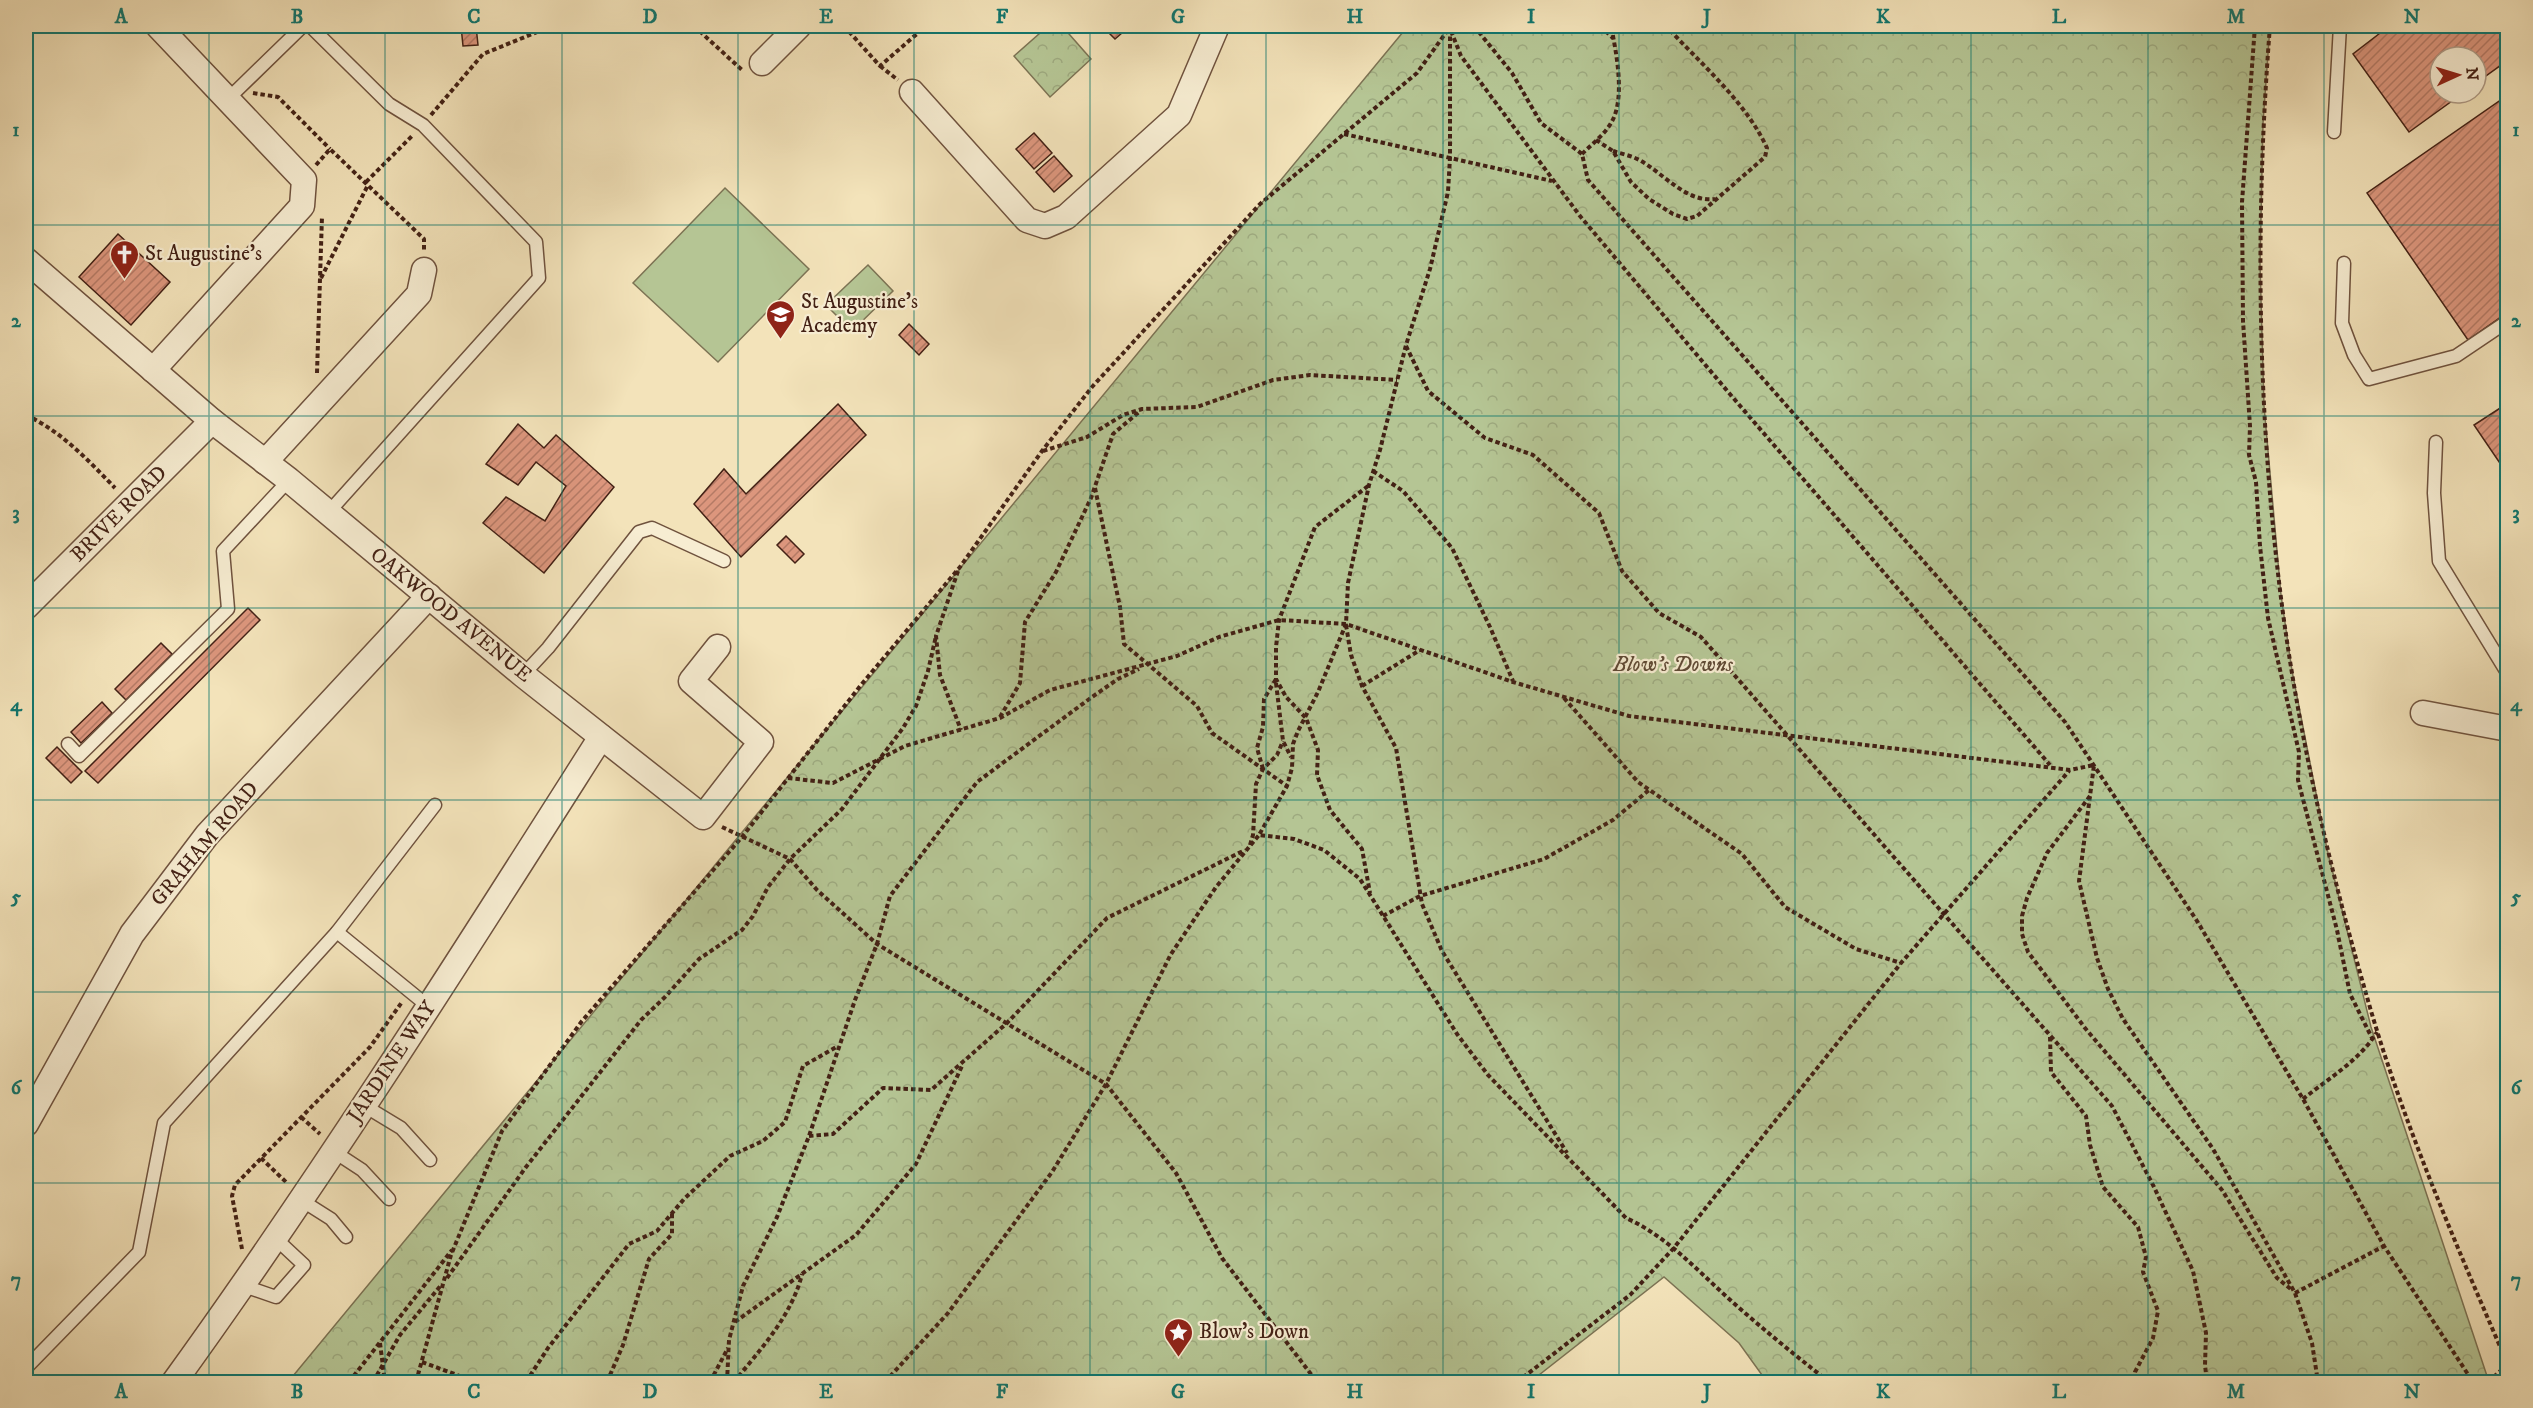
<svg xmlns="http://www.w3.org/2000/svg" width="2533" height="1408" font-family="'IM FELL DW Pica',serif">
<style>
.park{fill:url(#park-crowns);stroke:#7c7354;stroke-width:1.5}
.pitch{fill:#b5c594;stroke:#7c7354;stroke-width:1.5}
.building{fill:url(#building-hatch);stroke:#432115;stroke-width:1.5}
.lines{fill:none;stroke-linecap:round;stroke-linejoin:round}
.lane-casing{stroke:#6f523e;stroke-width:15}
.street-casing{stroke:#6f523e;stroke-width:27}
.path{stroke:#432115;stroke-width:4;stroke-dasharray:4.5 3;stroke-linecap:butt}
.lane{stroke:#f7edd2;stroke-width:12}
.street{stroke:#f7edd2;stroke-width:24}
.grid{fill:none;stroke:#0f766e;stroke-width:1.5;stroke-opacity:0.55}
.labels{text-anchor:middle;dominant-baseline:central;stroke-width:4.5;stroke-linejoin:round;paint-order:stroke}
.poi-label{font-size:21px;fill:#432115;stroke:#f7edd2;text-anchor:start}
.street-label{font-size:21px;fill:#432115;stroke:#f7edd2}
.park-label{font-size:21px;font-style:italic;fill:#604a35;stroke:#f7edd2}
.neatline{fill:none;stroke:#0f766e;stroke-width:2}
.grid-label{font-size:20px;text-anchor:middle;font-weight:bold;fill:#0f766e}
</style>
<defs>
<pattern id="park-crowns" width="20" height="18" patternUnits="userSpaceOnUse" patternTransform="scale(1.5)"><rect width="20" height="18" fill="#b5c594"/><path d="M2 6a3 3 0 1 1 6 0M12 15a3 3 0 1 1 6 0" fill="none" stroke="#9da97f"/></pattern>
<pattern id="building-hatch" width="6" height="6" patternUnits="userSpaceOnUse" patternTransform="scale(1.5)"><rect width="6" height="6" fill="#dc967d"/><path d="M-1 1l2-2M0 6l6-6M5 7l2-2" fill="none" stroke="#b47a65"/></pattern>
</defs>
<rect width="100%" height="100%" fill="#f3e3ba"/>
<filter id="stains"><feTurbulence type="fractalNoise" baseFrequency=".00333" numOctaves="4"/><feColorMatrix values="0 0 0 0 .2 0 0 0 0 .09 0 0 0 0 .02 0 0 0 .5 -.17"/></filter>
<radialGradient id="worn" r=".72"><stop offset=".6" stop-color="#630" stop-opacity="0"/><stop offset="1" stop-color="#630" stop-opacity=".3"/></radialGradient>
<g class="park">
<polygon points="1048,26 1062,26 1091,59 1050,97 1014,56"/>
<polygon points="1408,26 2270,26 2263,123 2260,264 2264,406 2281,595 2292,671 2327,849 2371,1027 2489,1382 1767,1382 1739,1343 1664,1277 1530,1382 288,1382"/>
</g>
<g class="pitch">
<polygon points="725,188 809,269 718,362 633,283"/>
<polygon points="868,265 893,291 852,331 826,305"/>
</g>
<g class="building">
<polygon points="461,26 476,26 478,45 463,46"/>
<polygon points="1102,26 1130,26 1115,39"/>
<polygon points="2380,26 2508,26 2508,60 2476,83 2476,57 2440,57 2440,93 2463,93 2409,132 2353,54 2384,30"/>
<polygon points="2508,95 2508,312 2468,340 2367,193"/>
<polygon points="1034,133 1052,153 1034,169 1016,149"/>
<polygon points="1054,156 1072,176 1054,192 1036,172"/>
<polygon points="118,234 170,282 131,325 79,277"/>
<polygon points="909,324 929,344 919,355 899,335"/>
<polygon points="2508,403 2508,475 2474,425"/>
<polygon points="838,404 866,435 741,557 694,504 724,469 746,494"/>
<polygon points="518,424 544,448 556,435 614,487 544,573 483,523 506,497 545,521 566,486 536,462 518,485 486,464"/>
<polygon points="786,536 804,554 795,563 777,545"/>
<polygon points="248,608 260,620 98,783 85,771"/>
<polygon points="161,643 172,654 126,700 115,689"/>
<polygon points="102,702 112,713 81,743 71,732"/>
<polygon points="57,747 82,772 71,783 46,758"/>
</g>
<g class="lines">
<defs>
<g id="lane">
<polyline points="310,26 389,104 423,125 536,242 539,278 327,514"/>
<polyline points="228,99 303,26"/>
<polyline points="2334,132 2340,26"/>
<polyline points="2344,263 2342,323 2354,355 2369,379 2456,356 2508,321"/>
<polyline points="2436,442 2434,493 2439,561 2508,674"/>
<polyline points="523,675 548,648 639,532 652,528 724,561"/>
<polyline points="68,744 79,756 228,609 223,551 289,480"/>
<polyline points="337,932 429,1007"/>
<polyline points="363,1105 401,1128 430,1160"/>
<polyline points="333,1151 362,1170 389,1199"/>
<polyline points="301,1200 331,1219 346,1237"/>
<polyline points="244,1286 276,1297 304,1265 275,1238"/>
<polyline points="26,1368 139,1252 164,1123 337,932 435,805"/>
</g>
<g id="street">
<polyline points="762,63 799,26"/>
<polyline points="912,92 1027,220 1045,226 1066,217 1179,115 1217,26"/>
<polyline points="26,260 212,421 289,480 523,675 703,817 761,742 691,681 718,647"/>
<polyline points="153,370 302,206 304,180 158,26"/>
<polyline points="265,462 419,294 424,270"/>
<polyline points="26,607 212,421"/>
<polyline points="2423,713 2508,729"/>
<polyline points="26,1124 132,934 207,835 429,596"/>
<path d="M 174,1382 C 325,1173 463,954 601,737"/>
</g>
</defs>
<use href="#lane" class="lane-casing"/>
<use href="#street" class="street-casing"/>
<g class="path">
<polyline points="694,26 742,70"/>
<polyline points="844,26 880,66 926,26"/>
<polyline points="1474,26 1512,73 1541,123 1582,154 1588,180 2065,722 2197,921 2303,1099 2384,1246 2473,1382"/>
<polyline points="1600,26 1613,38"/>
<polyline points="2255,26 2242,202 2243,321 2250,426 2249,455 2256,482 2260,546 2268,618 2299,752 2298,780 2337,930 2350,994 2373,1040"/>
<path d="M 2270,26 C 2255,216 2257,409 2281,598 C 2298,731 2328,862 2365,990 C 2401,1119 2455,1242 2508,1365"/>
<path d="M 1450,29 L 1450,158 L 1448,192 L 1430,269 L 1406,345 L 1380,450 L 1369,485 L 1348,583 L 1346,624 L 1318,692 L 1298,731 L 1293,744 L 1292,768 L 1287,786 L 1259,835 L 1294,839 L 1324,850 L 1360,879 L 1457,1034 L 1488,1075 L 1626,1218 C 1666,1236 1695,1268 1727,1297 C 1760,1327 1795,1355 1829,1382"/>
<polyline points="1451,31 1461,56 1580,216 1729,393 2050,765"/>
<polyline points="880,66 898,80"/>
<polyline points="253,93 278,97 330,149"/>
<polyline points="431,115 483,54 552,26"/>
<polyline points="1344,134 1552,181"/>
<path d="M 1596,140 L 1613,151 L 1631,182 L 1649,199 L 1673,214 L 1687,219 L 1697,216 L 1765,157 L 1767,148 C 1746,102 1700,63 1666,26"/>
<path d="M 1613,151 C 1622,154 1633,156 1641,161 C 1664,174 1687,203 1715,199"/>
<path d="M 1582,154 C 1592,144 1604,135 1611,123 C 1626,99 1616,51 1611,26"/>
<polyline points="316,165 330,149 424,239 424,251"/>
<polyline points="366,182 412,136"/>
<polyline points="321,278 368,185"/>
<polyline points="1406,346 1428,391 1485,438 1533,455 1599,513 1622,571 1659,613 1701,637 2112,1106 2154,1187 2193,1271 2206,1333 2205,1365 2207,1382"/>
<polyline points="317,373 322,216"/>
<path d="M 26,415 C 62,432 88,460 115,488"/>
<polyline points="1043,451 1087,437 1123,415 1142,409 1197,407 1273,380 1310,375 1397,380"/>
<polyline points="1373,471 1403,491 1452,548 1490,627 1513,681"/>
<polyline points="1368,486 1315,527 1279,620 1276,647 1276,679 1286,697 1306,718 1318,750 1317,775 1330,810 1362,849 1370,893"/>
<polyline points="1095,488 1120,607 1124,644 1197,706 1212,733 1287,786"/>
<polyline points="958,571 936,636 940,675 961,730"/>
<polyline points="1346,625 1351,655 1362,686 1396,748 1422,904 1442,951 1567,1153"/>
<polyline points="1276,683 1283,741 1291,757"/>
<polyline points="1362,686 1420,650"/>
<polyline points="1564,698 1638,782 1742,854 1785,907 1856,949 1901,963"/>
<polyline points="1000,717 1020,683 1025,622 1056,572 1091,498 1113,434 1139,412"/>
<polyline points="1263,769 1257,748 1263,727 1264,699 1276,679"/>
<polyline points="788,778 833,783 905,746 1000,718 1050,690 1177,656 1219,637 1279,620 1346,624 1513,682 1629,716 2070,770 2094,765 2079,881 2097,958 2108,989 2123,1019 2213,1149 2295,1293 2312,1343 2318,1382"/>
<polyline points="2090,796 2047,853 2027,898 2022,916 2022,934 2028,952 2085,1028 2222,1190 2277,1278 2292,1290"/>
<polyline points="722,827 790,859 817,890 877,944 1106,1084 1176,1173 1222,1258 1317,1382"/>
<polyline points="1250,845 1253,835 1256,784 1263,769 1277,755 1283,741"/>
<polyline points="1383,916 1420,896 1544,859 1613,820 1649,790"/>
<polyline points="2050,1037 2051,1072 2086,1116 2090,1145 2103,1187 2138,1227 2146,1257 2143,1272 2158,1311 2153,1338 2135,1372 2133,1382"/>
<path d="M 2303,1099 C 2328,1079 2361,1059 2377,1032"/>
<polyline points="301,1117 320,1134"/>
<polyline points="809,1136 833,1134 883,1088 931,1090 1007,1023 1107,918 1245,850"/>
<polyline points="261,1158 287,1183"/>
<polyline points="242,1249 232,1196 235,1185 370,1047 402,1002"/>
<polyline points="447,1278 526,1167 641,1020 665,997 699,959 742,930 753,916 768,887 790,859 842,809 903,728 916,706 928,671 936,636"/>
<polyline points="2295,1293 2384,1246"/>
<polyline points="735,1322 856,1235 916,1164 963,1064"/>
<polyline points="380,1343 385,1382"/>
<polyline points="422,1362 476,1382"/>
<polyline points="349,1382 452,1250"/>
<polyline points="373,1382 400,1335 442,1284"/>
<polyline points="416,1382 451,1255 502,1131 582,1021 742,837 861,685 960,567 1042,451 1092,387 1260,204 1417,73 1450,27"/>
<polyline points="526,1382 548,1348 629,1244 657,1231 684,1199 730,1156 763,1141 785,1122 803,1066 838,1046"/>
<polyline points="607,1382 623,1345 649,1259 672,1234 672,1214"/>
<polyline points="710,1382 728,1348"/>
<polyline points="727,1382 729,1340 743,1286 777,1217 809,1136 855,1000 877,944 890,896 977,782 1092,697 1118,679 1139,669"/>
<path d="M 734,1382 C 759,1351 792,1316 802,1274"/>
<polyline points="885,1382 948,1313 1052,1172 1106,1084 1171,954 1216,887 1259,835"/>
<polyline points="1517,1382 1630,1295 1673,1249 1901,963 2069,771"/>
<polyline points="2488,1382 2507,1365"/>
</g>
<use href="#lane" class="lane"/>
<use href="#street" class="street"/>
</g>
<path class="grid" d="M 209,26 L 209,1382M 385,26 L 385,1382M 562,26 L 562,1382M 738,26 L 738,1382M 914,26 L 914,1382M 1090,26 L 1090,1382M 1266,26 L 1266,1382M 1443,26 L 1443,1382M 1619,26 L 1619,1382M 1795,26 L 1795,1382M 1971,26 L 1971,1382M 2148,26 L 2148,1382M 2324,26 L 2324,1382M 26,225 L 2508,225M 26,416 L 2508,416M 26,608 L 2508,608M 26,800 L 2508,800M 26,992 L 2508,992M 26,1183 L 2508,1183"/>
<defs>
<symbol id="church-pin" viewBox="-11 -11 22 30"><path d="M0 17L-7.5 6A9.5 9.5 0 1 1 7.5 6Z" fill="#8f2418" stroke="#f7edd2"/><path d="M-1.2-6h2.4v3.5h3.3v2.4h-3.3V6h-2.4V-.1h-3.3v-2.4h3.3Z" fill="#fff"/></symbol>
<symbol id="school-pin" viewBox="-11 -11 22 30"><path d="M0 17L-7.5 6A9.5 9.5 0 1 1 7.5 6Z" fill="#8f2418" stroke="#f7edd2"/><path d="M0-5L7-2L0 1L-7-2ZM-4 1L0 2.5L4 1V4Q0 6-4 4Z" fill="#fff"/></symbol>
<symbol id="sight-pin" viewBox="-11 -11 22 30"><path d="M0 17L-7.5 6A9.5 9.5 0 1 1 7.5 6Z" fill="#8f2418" stroke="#f7edd2"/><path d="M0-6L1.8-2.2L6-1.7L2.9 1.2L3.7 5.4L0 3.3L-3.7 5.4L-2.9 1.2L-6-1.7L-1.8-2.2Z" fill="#fff"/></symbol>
</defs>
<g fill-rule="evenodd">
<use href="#church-pin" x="108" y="238" width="33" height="45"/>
<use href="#school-pin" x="764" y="298" width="33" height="45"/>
<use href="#sight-pin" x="1162" y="1316" width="33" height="45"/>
</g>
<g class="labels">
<g class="poi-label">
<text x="145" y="254">St Augustine's</text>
<text x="801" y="302">St Augustine's<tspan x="801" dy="24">Academy</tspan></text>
<text x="1199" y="1332">Blow's Down</text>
</g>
<g class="street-label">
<text transform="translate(119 514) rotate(-45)">BRIVE ROAD</text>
<text transform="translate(451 615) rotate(39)">OAKWOOD AVENUE</text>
<text transform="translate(205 844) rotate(-50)">GRAHAM ROAD</text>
<text transform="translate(392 1062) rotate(-56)">JARDINE WAY</text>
</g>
<g class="park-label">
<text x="1673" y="665">Blow's Downs</text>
</g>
</g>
<rect width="2533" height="1408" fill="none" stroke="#f3e3ba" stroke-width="66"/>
<g transform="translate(2458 75) rotate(86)"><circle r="28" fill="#f7edd2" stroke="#af9b86" stroke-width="1.5"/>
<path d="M0-4.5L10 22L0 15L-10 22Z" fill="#8f2418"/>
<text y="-9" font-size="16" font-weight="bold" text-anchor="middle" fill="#432115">N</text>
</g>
<rect x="33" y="33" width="2467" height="1342" class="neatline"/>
<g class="grid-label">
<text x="121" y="23">A</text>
<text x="297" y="23">B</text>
<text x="474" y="23">C</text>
<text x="650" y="23">D</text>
<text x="826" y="23">E</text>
<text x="1002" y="23">F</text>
<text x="1178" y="23">G</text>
<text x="1355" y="23">H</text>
<text x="1531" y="23">I</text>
<text x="1707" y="23">J</text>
<text x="1883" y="23">K</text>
<text x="2059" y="23">L</text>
<text x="2236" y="23">M</text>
<text x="2412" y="23">N</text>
<text x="16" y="136">1</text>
<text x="2516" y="136">1</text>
<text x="16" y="327">2</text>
<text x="2516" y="327">2</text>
<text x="16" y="519">3</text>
<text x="2516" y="519">3</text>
<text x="16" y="711">4</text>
<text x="2516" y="711">4</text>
<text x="16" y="903">5</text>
<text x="2516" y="903">5</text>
<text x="16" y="1094">6</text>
<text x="2516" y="1094">6</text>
<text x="16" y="1286">7</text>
<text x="2516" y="1286">7</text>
<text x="121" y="1398">A</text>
<text x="297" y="1398">B</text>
<text x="474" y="1398">C</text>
<text x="650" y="1398">D</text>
<text x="826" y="1398">E</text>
<text x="1002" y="1398">F</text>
<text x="1178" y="1398">G</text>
<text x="1355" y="1398">H</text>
<text x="1531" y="1398">I</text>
<text x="1707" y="1398">J</text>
<text x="1883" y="1398">K</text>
<text x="2059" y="1398">L</text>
<text x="2236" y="1398">M</text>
<text x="2412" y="1398">N</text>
</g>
<rect width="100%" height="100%" filter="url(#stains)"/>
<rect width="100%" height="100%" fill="url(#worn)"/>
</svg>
